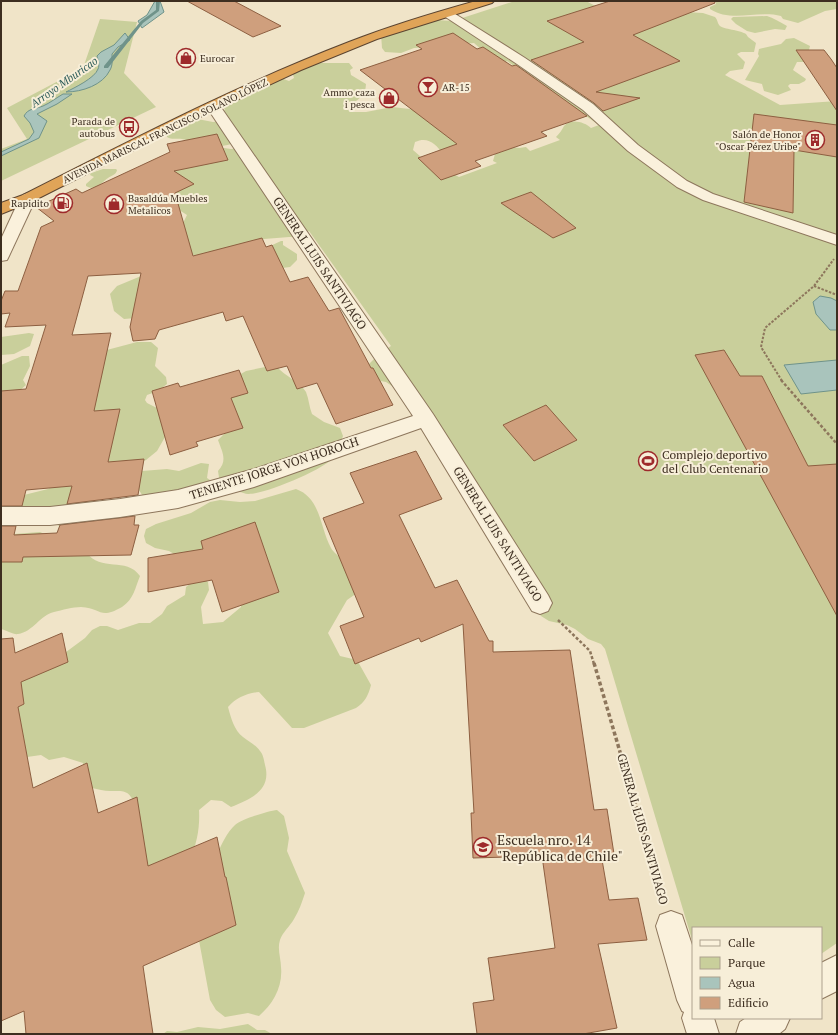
<svg xmlns="http://www.w3.org/2000/svg" width="838" height="1035" font-family="'PT Serif',serif">
<style>
.green{fill:#c9cf9b}
.water{fill:#a9c4bc;stroke:#6f938a}
.lines{fill:none;stroke-linecap:round;stroke-linejoin:round}
.stream{fill:#6f938a;fill-rule:evenodd}
.building{fill:#cf9f7d;stroke:#8d5f41}
.minor-casing{stroke:#8d765c;stroke-width:2}
.highway-casing{stroke:#5b4430;stroke-width:2}
.path-far2{stroke:#8d765c;stroke-width:2;stroke-dasharray:2.5 1.5;stroke-linecap:butt}
.path-far1{stroke:#8d765c;stroke-width:2.5;stroke-dasharray:3 2;stroke-linecap:butt}
.path{stroke:#8d765c;stroke-width:3.5;stroke-dasharray:4 2.5;stroke-linecap:butt}
.minor{fill:#faf1dc;fill-rule:evenodd}
.highway{fill:#e0a458;fill-rule:evenodd}
.labels{text-anchor:middle;dominant-baseline:central;stroke-width:4;stroke-linejoin:round;paint-order:stroke}
.far-poi-label{font-size:10px;fill:#3d2e20;stroke:#f7eed8;text-anchor:end}
.far-street-label{font-size:10px;fill:#3d2e20;stroke:#f7eed8}
.far-water-label{font-size:11px;font-style:italic;fill:#2f5d5a;stroke:#f7eed8}
.street-label{font-size:12px;fill:#3d2e20;stroke:#f7eed8}
.poi-label{font-size:12px;fill:#3d2e20;stroke:#f7eed8;text-anchor:start}
.near-poi-label{font-size:14px;fill:#3d2e20;stroke:#f7eed8;text-anchor:start}
</style>
<rect width="100%" height="100%" fill="#f0e4c8"/>
<g class="green">
<path d="M 515,1 L 586,1 L 641,30 L 686,12 L 703,13 L 715,17 C 718,20 717,23 720,26 C 723,29 740,30 746,34 L 748,37 L 756,43 L 754,52 L 741,52 L 737,54 L 745,62 L 743,69 L 730,71 L 725,75 L 780,105 L 837,101 L 837,943 L 821,954 L 821,928 L 693,928 L 693,943 L 605,649 L 601,644 L 588,639 L 575,629 L 567,625 L 549,621 L 541,616 L 509,571 L 500,560 L 435,448 L 430,445 L 401,392 L 386,382 L 375,380 L 368,365 L 379,354 L 391,346 L 309,231 L 302,236 L 264,239 L 249,245 L 195,256 L 190,253 L 182,225 L 187,215 L 173,206 L 159,161 L 224,148 L 231,149 L 248,147 L 242,138 C 223,153 202,143 182,139 C 176,138 172,140 167,137 L 166,132 L 192,118 L 213,122 L 229,120 L 223,111 L 225,110 L 221,102 L 278,77 L 289,81 L 294,78 L 292,71 L 311,63 L 349,63 L 353,68 L 350,70 L 351,75 L 366,84 C 366,95 357,103 346,104 L 354,112 L 366,112 L 392,107 L 419,110 L 464,145 L 443,154 C 436,144 428,136 415,142 L 413,150 L 421,157 L 459,177 L 497,163 L 493,161 L 495,154 L 511,147 L 519,148 L 526,147 L 530,151 L 560,140 L 556,137 C 559,134 562,130 564,126 C 570,118 585,122 591,128 L 599,125 L 507,61 L 504,63 L 482,50 L 474,43 L 414,48 L 401,53 L 385,52 L 382,48 L 381,34 L 435,20 L 453,21 Z"/>
<path d="M 715,1 L 837,1 L 837,9 L 825,11 L 798,23 L 783,19 L 781,16 C 758,10 731,23 710,9 L 710,7 L 716,4 Z"/>
<path d="M 767,16 C 773,18 780,22 787,26 L 785,30 L 775,29 L 755,33 L 747,31 L 736,24 L 731,19 L 733,17 Z"/>
<polygon points="100,19 137,22 124,73 156,107 1,181 1,149 27,139 7,108 83,68"/>
<polygon points="794,38 810,46 806,62 797,62 793,70 806,79 805,81 799,84 790,84 788,86 791,90 778,95 764,91 762,84 745,80 759,56 758,54 759,49 781,44 786,39"/>
<path d="M 103,169 L 116,169 L 117,170 C 116,175 112,175 108,178 C 102,182 96,192 86,186 L 86,184 L 94,177 L 90,175 L 91,173 Z"/>
<polygon points="281,241 283,241 283,245 297,254 297,260 290,267 282,268 268,247"/>
<polygon points="146,274 136,318 124,319 114,311 110,294 117,286"/>
<polygon points="29,333 34,334 30,346 14,354 1,355 1,337"/>
<polygon points="137,342 151,342 158,348 155,366 166,377 167,384 158,391 147,395 145,400 147,403 157,408 169,430 157,451 146,460 127,469 118,479 39,397 103,351"/>
<polygon points="22,356 29,356 30,366 23,380 26,385 18,392 1,393 1,365"/>
<path d="M 270,366 L 277,367 C 284,375 302,384 306,392 C 309,399 309,407 312,414 L 324,422 L 340,428 L 343,436 C 340,443 338,451 335,456 C 326,469 263,495 248,494 C 245,494 242,492 239,492 C 235,492 231,493 227,494 L 221,490 L 218,471 C 228,460 222,452 218,440 L 229,429 L 225,405 L 239,375 L 246,371 Z"/>
<polygon points="201,463 209,464 207,478 213,482 144,498 137,487 139,475 142,471 167,469 179,471"/>
<path d="M 60,481 L 96,492 L 100,506 C 86,518 78,523 59,526 L 55,523 L 10,508 L 20,496 L 48,489 Z"/>
<path d="M 296,489 C 321,498 320,528 331,548 C 333,552 338,555 341,559 C 348,569 352,582 357,593 L 347,600 L 328,633 L 340,656 L 357,660 L 371,685 C 368,696 365,702 356,708 L 304,728 L 292,728 L 259,692 C 247,693 236,698 228,707 C 231,718 234,730 243,737 C 249,742 255,744 260,751 C 263,754 264,760 265,765 C 272,790 251,799 231,807 L 222,801 L 211,800 L 199,810 C 200,828 197,843 190,860 L 142,869 L 135,805 C 129,790 125,791 110,791 C 104,791 98,789 92,788 L 83,774 L 83,763 L 64,757 L 49,760 L 41,755 L 27,757 L 1,692 L 62,655 L 85,638 L 92,630 L 100,626 L 107,626 L 118,630 L 139,623 L 150,623 L 162,614 L 167,606 L 185,595 L 186,587 L 195,580 L 202,578 L 208,582 L 209,590 L 201,607 L 203,624 L 223,622 L 241,607 L 242,595 L 169,551 L 155,548 L 146,543 L 144,536 L 146,529 L 156,524 L 191,513 L 210,502 L 220,500 L 240,502 L 255,501 Z"/>
<path d="M 40,532 L 86,552 C 101,573 126,556 140,576 C 135,588 134,599 122,607 C 99,620 102,608 81,607 C 73,607 62,610 54,612 C 40,615 33,632 18,634 C 14,635 6,630 1,629 L 1,535 Z"/>
<path d="M 277,810 L 284,816 L 289,838 L 287,851 L 305,893 C 302,902 299,911 294,919 C 290,926 282,933 280,940 C 277,949 281,959 281,967 C 283,987 273,1004 259,1016 L 248,1013 L 225,1017 L 216,1010 L 210,1000 L 198,935 L 217,855 C 221,845 227,832 235,825 C 242,819 268,811 277,810 Z"/>
<polygon points="248,1024 257,1030 265,1030 272,1034 163,1034 167,1031 177,1032 198,1027 220,1029"/>
</g>
<g class="water">
<polygon points="155,1 160,1 164,12 142,28 138,21 147,15"/>
<path d="M 125,33 L 130,40 L 118,47 L 112,54 C 112,59 113,65 110,70 C 103,85 82,92 66,92 C 74,88 95,78 98,69 C 100,65 98,60 97,56 L 101,52 L 114,45 Z"/>
<path d="M 63,94 L 72,94 L 57,104 L 37,114 L 47,121 L 39,138 L 1,156 L 1,152 L 29,139 L 34,132 L 30,123 L 24,116 C 28,108 36,109 43,106 C 50,103 56,98 63,94 Z"/>
<polygon points="820,296 831,298 837,301 837,330 830,330 816,314 813,302"/>
<polygon points="837,360 837,390 801,394 784,365"/>
</g>
<g class="lines">
<polygon class="stream" points="156,1 160,1 159,11 143,23 108,68 104,68 104,66 141,21 156,10"/>
</g>
<g class="building">
<polygon points="187,1 234,1 281,26 253,37"/>
<polygon points="610,1 714,1 715,3 633,35 680,61 596,92 640,98 603,111 594,103 531,60 584,42 547,21"/>
<polygon points="453,33 477,49 483,47 512,66 516,65 587,116 541,132 547,136 475,161 481,166 441,180 418,158 457,144 360,70 422,49 416,45"/>
<polygon points="796,50 824,50 831,59 837,68 837,111"/>
<polygon points="754,114 837,125 837,157 794,150 793,213 744,202"/>
<polygon points="217,134 228,160 174,171 194,184 175,193 193,256 262,238 266,247 272,245 290,282 308,277 329,311 339,308 371,368 373,368 393,405 336,424 317,383 297,389 287,366 267,371 243,316 226,321 223,312 159,330 155,339 133,341 130,327 141,273 88,276 72,335 111,333 94,411 120,409 108,462 144,459 138,495 67,504 72,486 26,490 22,506 1,506 1,391 26,389 46,325 5,327 10,313 1,314 1,301 5,291 18,291 41,227 54,221 36,207 76,189 82,193 170,152 167,144"/>
<polygon points="531,192 576,228 553,238 501,203"/>
<polygon points="724,350 740,376 762,376 808,466 837,464 837,616 695,355"/>
<polygon points="239,370 248,393 231,398 243,428 196,442 198,446 170,455 152,391 178,383 180,387"/>
<polygon points="546,405 577,440 534,461 503,425"/>
<polygon points="416,451 442,499 399,515 435,588 457,580 489,641 493,641 493,652 570,650 594,810 607,809 614,854 601,854 609,900 638,898 647,940 598,944 617,1028 583,1034 477,1034 473,1003 494,1000 488,958 555,948 542,856 473,858 471,813 474,813 463,624 421,642 419,638 355,664 340,626 364,617 323,518 364,503 350,473"/>
<polygon points="135,516 134,525 139,525 131,555 23,557 22,562 1,562 1,526 16,526 14,535 57,533 60,525"/>
<polygon points="255,522 279,592 222,612 212,580 148,592 148,558 203,549 201,541"/>
<polygon points="62,633 68,662 21,682 24,704 18,707 33,788 87,763 98,813 137,797 148,866 217,837 225,877 226,877 236,925 143,966 153,1034 26,1034 24,1011 1,1021 1,639 13,638 15,653"/>
</g>
<g class="lines">
<defs>
<g id="minor">
<polygon points="448,11 452,12 525,58 593,104 638,145 687,181 713,194 837,235 837,245 703,200 677,187 628,151 583,110 517,64 444,16 442,14 444,12"/>
<polygon points="213,102 218,103 433,414 548,595 552,603 548,611 540,614 532,611 421,428 254,487 178,508 120,517 50,525 1,525 1,507 50,507 120,499 178,490 254,469 413,416 206,106 208,103"/>
<polygon points="28,193 33,195 36,198 9,256 7,260 1,261 1,239 20,198 23,195"/>
<polygon points="671,911 682,915 693,948 693,1018 714,1018 719,1034 687,1034 682,1018 684,1012 682,1011 677,1000 656,926 660,915"/>
<polygon points="837,955 837,991 821,999 821,963"/>
<polygon points="746,1018 790,1018 785,1029 779,1034 736,1034 740,1022"/>
</g>
<path id="highway" d="M 476,1 L 494,1 L 492,3 L 377,39 L 301,70 L 185,124 L 33,201 L 1,214 L 1,203 L 23,195 C 130,141 237,85 349,42 C 390,26 433,13 476,1 Z"/>
</defs>
<use href="#minor" class="minor-casing"/>
<use href="#highway" class="highway-casing"/>
<g class="path-far2">
<polyline points="814,286 837,295"/>
<polyline points="782,381 761,347 765,328 814,286 834,259"/>
</g>
<g class="path-far1">
<polyline points="781,380 837,444"/>
<polyline points="558,620 590,651 594,664"/>
</g>
<polyline class="path" points="594,663 663,899"/>
<use href="#minor" class="minor"/>
<use href="#highway" class="highway"/>
</g>
<defs>
<symbol id="shop-ring" viewBox="-11 -11 22 22"><circle r="9.5" fill="#f7eed8" stroke="#9e2a2b" stroke-width="1.5"/><path d="M-5-2.5h2.3a2.7 3.5 0 0 1 5.4 0H5L5.5 6h-11ZM-1.5-2.5h3a1.5 2.3 0 0 0-3 0Z" fill="#9e2a2b"/></symbol>
<symbol id="bar-ring" viewBox="-11 -11 22 22"><circle r="9.5" fill="#f7eed8" stroke="#9e2a2b" stroke-width="1.5"/><path d="M-6-5H6L.8 .8V4.5H3.5V6h-7V4.5H-.8V.8Z" fill="#9e2a2b"/></symbol>
<symbol id="bus-ring" viewBox="-11 -11 22 22"><circle r="9.5" fill="#f7eed8" stroke="#9e2a2b" stroke-width="1.5"/><path d="M-5-6H5V4H4V6H2V4H-2V6H-4V4H-5ZM-3.5-4V0h7V-4ZM-3.5 1.2v1.5H-2V1.2ZM2 1.2v1.5H3.5V1.2Z" fill="#9e2a2b"/></symbol>
<symbol id="building-ring" viewBox="-11 -11 22 22"><circle r="9.5" fill="#f7eed8" stroke="#9e2a2b" stroke-width="1.5"/><path d="M-4-6H4V6H1V3H-1V6H-4ZM-2.5-4.3h1.7v1.8h-1.7ZM.8-4.3h1.7v1.8H.8ZM-2.5-1h1.7V.8h-1.7ZM.8-1h1.7V.8H.8Z" fill="#9e2a2b"/></symbol>
<symbol id="fuel-ring" viewBox="-11 -11 22 22"><circle r="9.5" fill="#f7eed8" stroke="#9e2a2b" stroke-width="1.5"/><path d="M-5.5-6h7V0h2V4h1.3V-2.5L3-4.5l.8-.8L6-3V5H2.5V1h-1V6h-7ZM-4.2-4.7v3.2H.2V-4.7Z" fill="#9e2a2b"/></symbol>
<symbol id="stadium-ring" viewBox="-11 -11 22 22"><circle r="9.5" fill="#f7eed8" stroke="#9e2a2b" stroke-width="1.5"/><path d="M0-5a6.5 5 0 1 0 0 10a6.5 5 0 1 0 0-10ZM-3.5-1.8h7v3.6h-7Z" fill="#9e2a2b"/></symbol>
<symbol id="school-ring" viewBox="-11 -11 22 22"><circle r="9.5" fill="#f7eed8" stroke="#9e2a2b" stroke-width="1.5"/><path d="M0-5L7-2L0 1L-7-2ZM-4 1L0 2.5L4 1V4Q0 6-4 4Z" fill="#9e2a2b"/></symbol>
</defs>
<g fill-rule="evenodd">
<use href="#shop-ring" x="175" y="47" width="22" height="22"/>
<use href="#bar-ring" x="417" y="76" width="22" height="22"/>
<use href="#shop-ring" x="378" y="87" width="22" height="22"/>
<use href="#bus-ring" x="118" y="116" width="22" height="22"/>
<use href="#building-ring" x="804" y="129" width="22" height="22"/>
<use href="#fuel-ring" x="52" y="192" width="22" height="22"/>
<use href="#shop-ring" x="103" y="193" width="22" height="22"/>
<use href="#stadium-ring" x="637" y="450" width="22" height="22"/>
<use href="#school-ring" x="472" y="836" width="22" height="22"/>
</g>
<g class="labels">
<g class="far-poi-label">
<text x="200" y="58" text-anchor="start">Eurocar</text>
<text x="442" y="87" text-anchor="start">AR-15</text>
<text x="375" y="92">Ammo caza<tspan x="375" dy="12">i pesca</tspan></text>
<text x="115" y="121">Parada de<tspan x="115" dy="12">autobus</tspan></text>
<text x="801" y="134">Salón de Honor<tspan x="801" dy="12">"Oscar Pérez Uribe"</tspan></text>
<text x="128" y="198" text-anchor="start">Basaldúa Muebles<tspan x="128" dy="12">Metalicos</tspan></text>
<text x="49" y="203">Rapidito</text>
</g>
<g class="far-street-label">
<text transform="translate(165 131) rotate(-26)">AVENIDA MARISCAL FRANCISCO SOLANO LÓPEZ</text>
</g>
<g class="far-water-label">
<text transform="translate(64 82) rotate(-35)">Arroyo Mburicao</text>
</g>
<g class="street-label">
<text transform="translate(320 263) rotate(56)">GENERAL LUIS SANTIVIAGO</text>
<text transform="translate(274 468) rotate(-18)">TENIENTE JORGE VON HOROCH</text>
<text transform="translate(498 534) rotate(58)">GENERAL LUIS SANTIVIAGO</text>
<text transform="translate(643 829) rotate(74)">GENERAL LUIS SANTIVIAGO</text>
</g>
<g class="poi-label">
<text x="662" y="454">Complejo deportivo<tspan x="662" dy="14">del Club Centenario</tspan></text>
</g>
<g class="near-poi-label">
<text x="497" y="839">Escuela nro. 14<tspan x="497" dy="16">"República de Chile"</tspan></text>
</g>
</g>
<rect width="838" height="1035" fill="none" stroke="#3d2e20" stroke-width="4"/>
<rect x="692" y="927" width="130" height="92" fill="#f7eed8" stroke="#ada18e"/>
<rect x="700" y="940" width="20" height="6" fill="#faf1dc" stroke="#ada18e"/>
<text x="728" y="947" font-size="12" fill="#3d2e20">Calle</text>
<rect x="700" y="957" width="20" height="12" fill="#c9cf9b" stroke="#ada18e"/>
<text x="728" y="967" font-size="12" fill="#3d2e20">Parque</text>
<rect x="700" y="977" width="20" height="12" fill="#a9c4bc" stroke="#ada18e"/>
<text x="728" y="987" font-size="12" fill="#3d2e20">Agua</text>
<rect x="700" y="997" width="20" height="12" fill="#cf9f7d" stroke="#ada18e"/>
<text x="728" y="1007" font-size="12" fill="#3d2e20">Edificio</text>
</svg>
